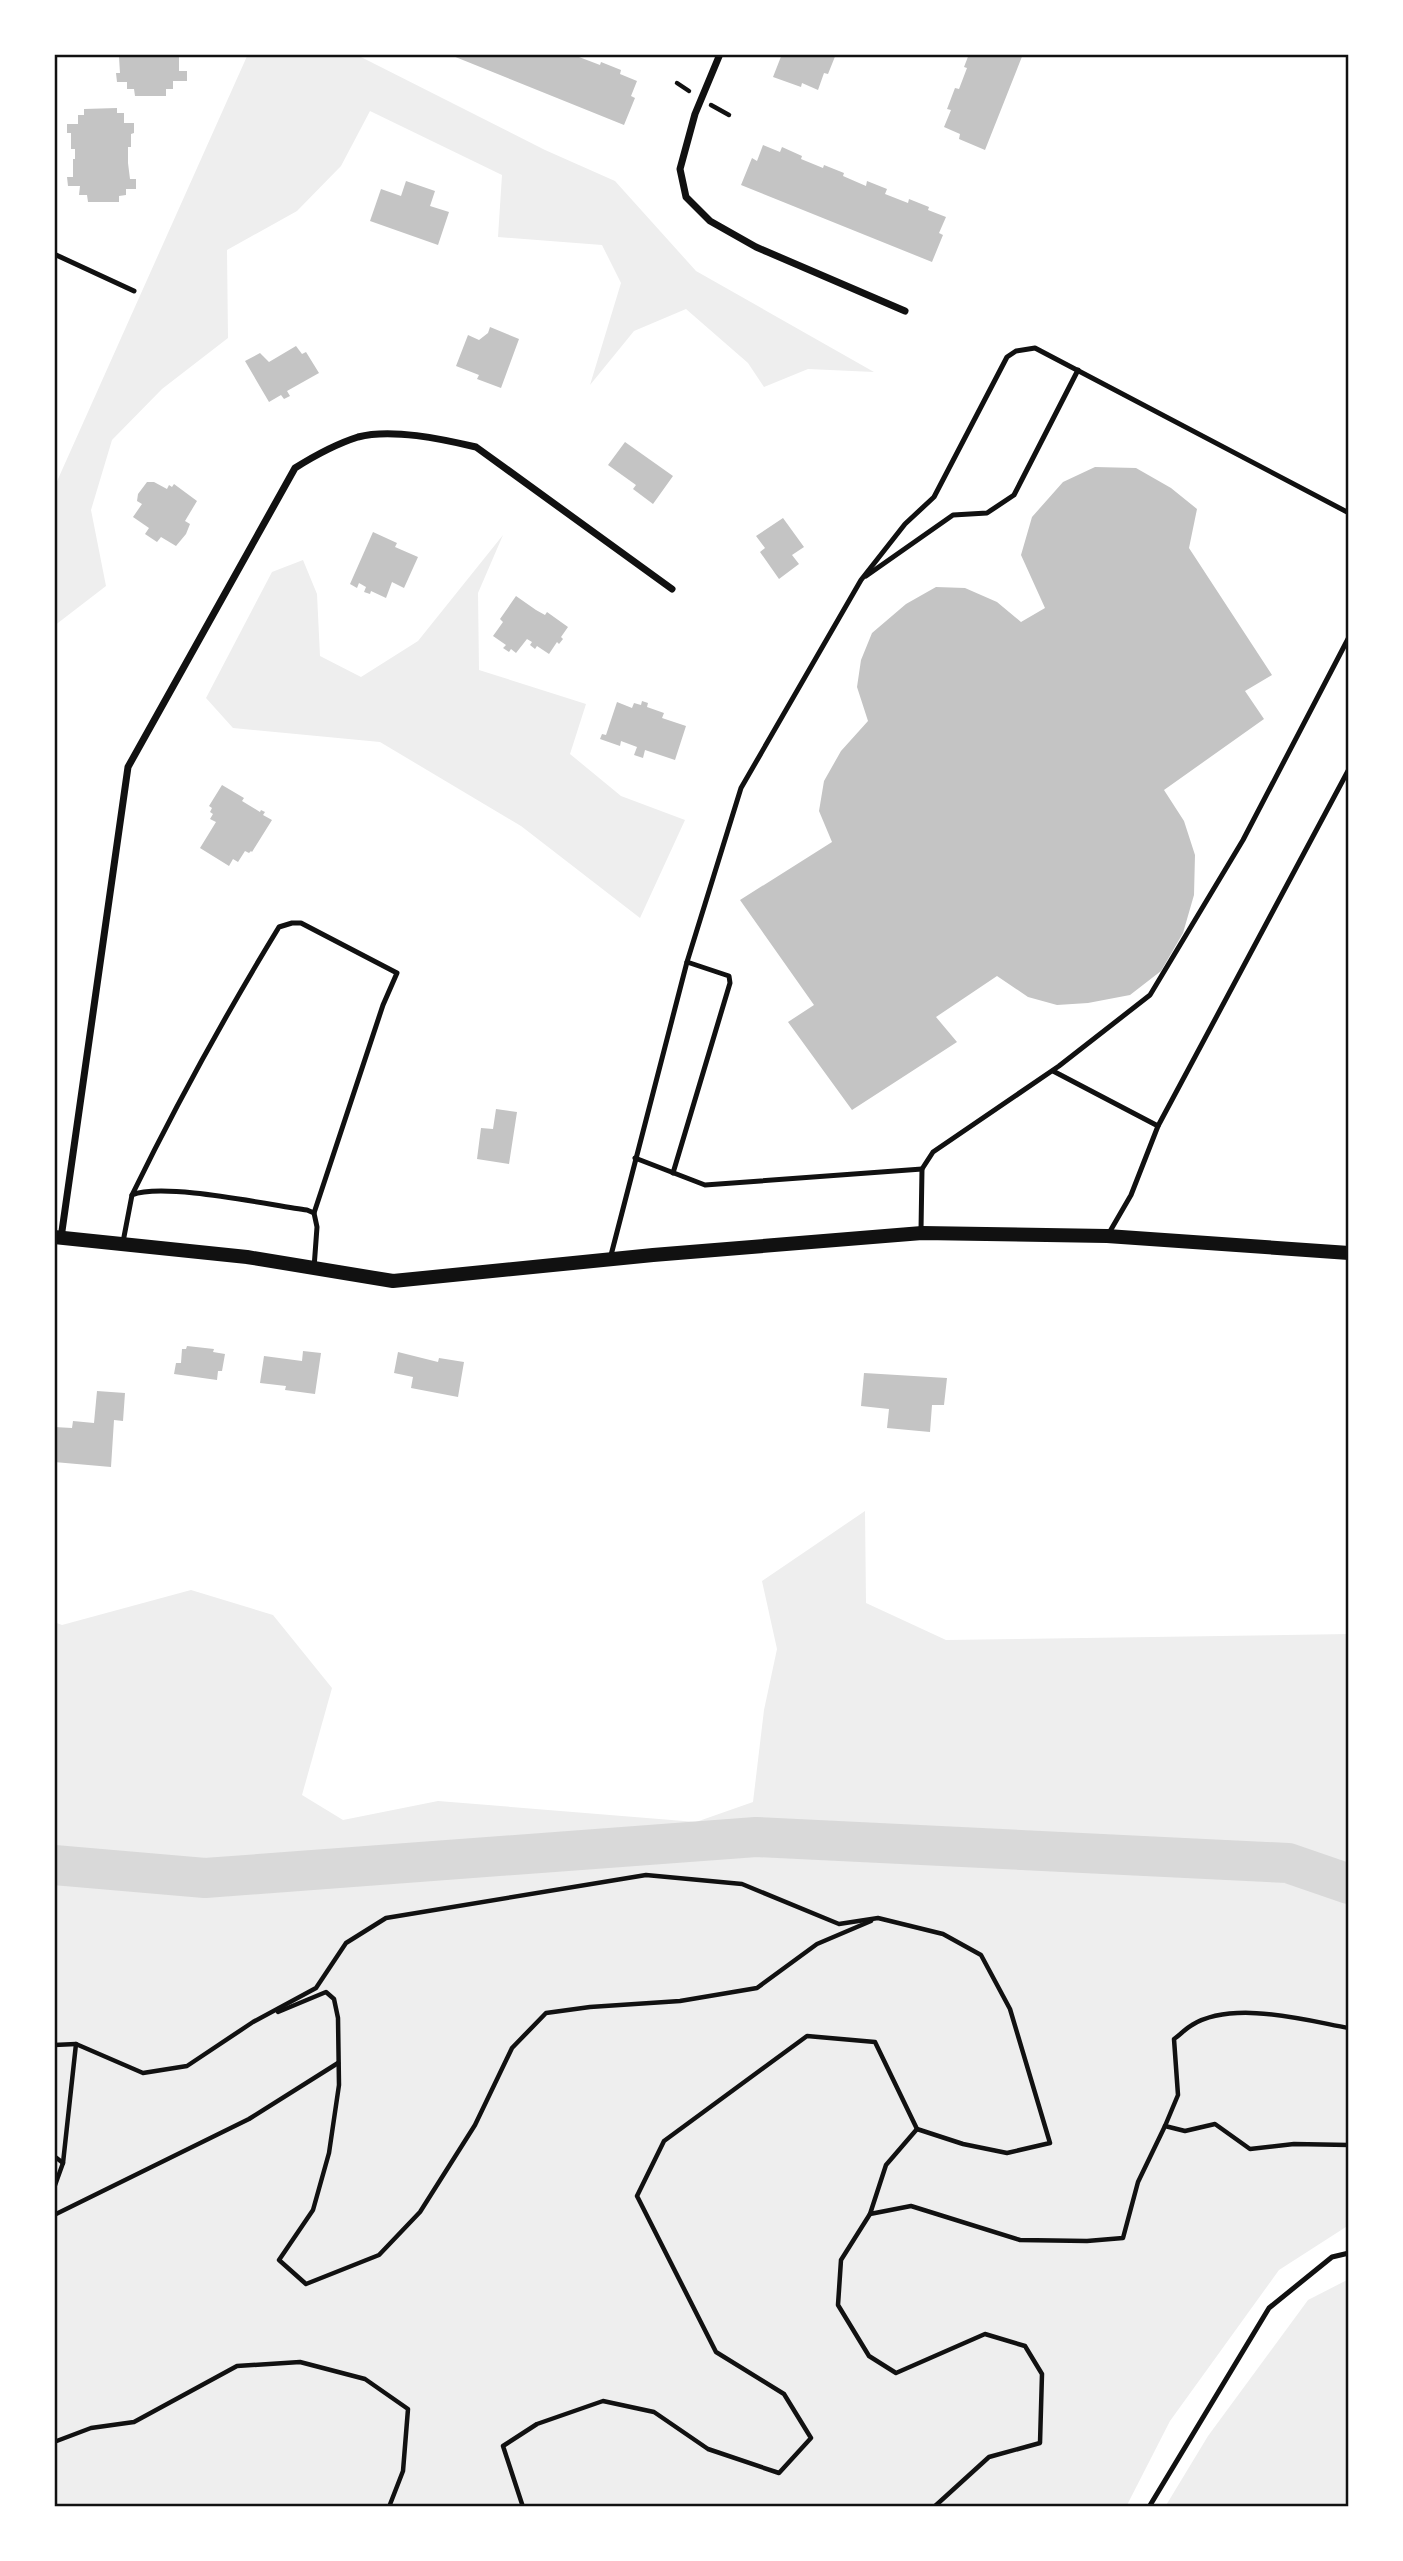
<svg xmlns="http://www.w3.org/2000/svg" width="1403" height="2561" font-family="Montserrat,sans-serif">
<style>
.green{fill:#eee}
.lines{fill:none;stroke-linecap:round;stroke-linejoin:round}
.river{stroke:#d9d9d9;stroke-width:40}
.building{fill:#c4c4c4}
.path{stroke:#111;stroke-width:4.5}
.service{stroke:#111;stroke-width:5}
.minor{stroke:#111;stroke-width:7}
.secondary{stroke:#111;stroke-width:14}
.neatline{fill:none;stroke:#111;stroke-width:2.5}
</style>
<rect width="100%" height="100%" fill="#fff"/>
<g class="green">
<polygon points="248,54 355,54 545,150 615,181 696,271 874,372 808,369 764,387 748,363 686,309 634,331 590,385 621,283 602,245 498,237 502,175 370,111 341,166 297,211 227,250 228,338 162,389 112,440 91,510 106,586 54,626 54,488"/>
<polygon points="503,535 478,593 479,670 586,704 570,754 621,796 685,820 640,918 521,826 380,742 233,728 206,698 272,572 303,560 317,594 320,656 361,677 418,641"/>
<polygon points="865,1511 866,1603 946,1640 1349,1634 1349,2225 1279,2270 1170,2421 1126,2507 54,2507 54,1622 62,1625 191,1590 273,1615 332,1688 302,1795 343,1820 438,1801 696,1822 753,1802 764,1710 777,1649 762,1581"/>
<polygon points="1349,2279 1349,2507 1165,2507 1208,2436 1308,2300"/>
</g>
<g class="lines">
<polyline class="river" points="54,1865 205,1878 756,1837 1288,1863 1349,1884"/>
</g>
<g class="building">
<polygon points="121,54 177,54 179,56 179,71 187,71 187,81 173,81 173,89 166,89 166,96 135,96 134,89 127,89 127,82 117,82 116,73 120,73 119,57"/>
<polygon points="448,54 580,54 579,57 600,65 601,62 621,70 620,74 637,81 631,96 635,98 624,125"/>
<polygon points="782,54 836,54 828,74 824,73 818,90 802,83 801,87 773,77"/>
<polygon points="969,54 1023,54 985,150 959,139 960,134 944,127 951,110 947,109 955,88 959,89 967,68 964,67"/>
<polygon points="117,108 117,113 124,113 124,123 134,123 134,133 131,134 131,147 128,147 128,163 130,179 136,179 136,189 126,189 126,195 119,196 119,202 88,202 87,195 79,195 80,186 68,186 67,177 73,177 73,159 75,159 75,149 71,149 71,133 67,133 67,124 78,124 78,115 84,115 84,109"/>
<polygon points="763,145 780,152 782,147 802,156 801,159 823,168 824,165 844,173 843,176 866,186 867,181 887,189 885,194 908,203 909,199 929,207 928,210 946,217 939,233 943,235 932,262 741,185 752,158 757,161"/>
<polygon points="406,181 435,191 430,206 449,212 438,245 370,221 381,189 401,196"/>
<polygon points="490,327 519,339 501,388 477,379 479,375 456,366 468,335 479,340 488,333"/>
<polygon points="296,346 302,354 306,352 319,373 287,391 290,396 284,399 281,395 269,402 245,361 260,353 269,362"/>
<polygon points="625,442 673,476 653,504 633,489 636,485 608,465"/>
<polygon points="1095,467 1136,468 1171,488 1197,509 1189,548 1272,675 1245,691 1264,719 1164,790 1184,821 1195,855 1194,895 1183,933 1161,971 1130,995 1088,1003 1057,1005 1028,997 997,976 936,1017 957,1042 852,1110 788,1022 814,1005 740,900 832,842 819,811 824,781 841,751 868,721 857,687 861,660 872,633 906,604 936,587 965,588 997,602 1021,622 1045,608 1021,555 1032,517 1063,482"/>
<polygon points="147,482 154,482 167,489 169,485 172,487 174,484 197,501 185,521 190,524 186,534 176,546 161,537 157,542 145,534 149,528 133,517 142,504 137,501 138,494"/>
<polygon points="783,518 804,547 792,555 799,564 779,579 760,552 765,548 756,536"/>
<polygon points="373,532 397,543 395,547 418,557 404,588 392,582 386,598 371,591 370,594 364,592 366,587 359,583 357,588 350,584"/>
<polygon points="516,596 536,610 545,615 547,612 568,627 561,637 563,639 559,644 557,642 549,654 537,646 535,649 530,645 532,642 527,639 516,653 511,649 509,652 503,648 506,645 493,636 503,622 500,619"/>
<polygon points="642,701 648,703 647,707 664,713 662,718 686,726 675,760 645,750 643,758 634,755 637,747 621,741 620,746 600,739 602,734 606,735 617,702 632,708 634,703 641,705"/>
<polygon points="222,785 244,798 242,801 260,812 261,810 265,812 263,815 272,820 252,852 251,851 249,853 245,851 238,862 233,859 229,866 200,848 216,822 210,819 213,814 210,812 212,808 209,806"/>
<polygon points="496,1109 517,1112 509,1164 477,1159 481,1128 493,1129"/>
<polygon points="187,1346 214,1349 213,1352 225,1354 222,1371 218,1371 217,1380 174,1374 176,1363 181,1363 182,1349 186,1349"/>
<polygon points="303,1351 321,1353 315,1394 285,1390 286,1386 260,1383 264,1356 302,1361"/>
<polygon points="398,1352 438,1362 439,1358 464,1362 458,1397 411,1388 413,1377 394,1373"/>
<polygon points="864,1373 947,1378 944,1405 932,1405 930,1432 887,1428 889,1409 861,1406"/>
<polygon points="97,1391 125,1393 123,1421 114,1420 111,1467 54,1462 54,1427 72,1428 73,1421 94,1423"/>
</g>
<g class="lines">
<g class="path">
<polyline points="677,83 689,91"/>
<polyline points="711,105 729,115"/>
<polyline points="278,2012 326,1992 334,1999 338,2018 339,2085 329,2153 313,2210 279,2260 306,2284 379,2255 420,2212 475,2125 512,2048 546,2013 590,2007 680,2001 757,1988 817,1944 871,1921"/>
<polyline points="54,2045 76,2044"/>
<path d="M 1165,2126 L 1178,2095 L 1174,2039 C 1180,2035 1185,2029 1192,2025 C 1233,2000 1304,2020 1349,2028"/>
<polyline points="917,2129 886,2165 870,2214 911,2206 1020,2240 1087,2241 1123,2238 1138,2182 1165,2126 1185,2131 1215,2124 1250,2149 1294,2144 1349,2145"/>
<polyline points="54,2156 63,2163"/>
<polyline points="54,2188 63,2163 76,2044 143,2073 187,2066 253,2022 316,1988 346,1943 386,1918 646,1875 742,1884 839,1924 878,1918 943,1934 981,1955 1010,2009 1050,2143 1007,2153 963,2144 917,2129"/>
<polyline points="870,2214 841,2260 838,2305 869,2356 896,2373 985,2334 1025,2346 1042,2374 1040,2443 989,2457 934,2507"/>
<polyline points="54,2215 249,2119 338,2063"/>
<polyline points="54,2442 91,2428 134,2422 237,2366 300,2362 365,2379 408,2409 403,2471 389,2507"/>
<polyline points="523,2507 503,2446 537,2424 603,2401 654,2412 708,2449 779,2473 811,2438 784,2394 716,2352 637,2196 664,2141 807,2036 875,2042 917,2129"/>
</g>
<g class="service">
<polyline points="54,254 134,291"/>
<polyline points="866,576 953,515 987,513 1014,495 1078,370"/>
<polyline points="1053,1071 1158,1126"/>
<polyline points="635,1158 705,1185 922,1169"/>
<polyline points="673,1173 730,983 729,976 687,962"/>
<path d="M 132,1195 C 177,1103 226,1014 279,927 L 292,923 L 301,923 L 397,973 L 383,1005 L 314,1213"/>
<polyline points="921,1230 922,1169 933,1152 1059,1066 1150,995 1243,840 1349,637"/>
<polyline points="1109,1233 1131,1195 1158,1126 1349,769"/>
<path d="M 123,1242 L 132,1195 C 163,1182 269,1205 307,1210 L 314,1213 L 317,1227 L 314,1268"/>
<polyline points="610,1259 687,962 741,788 861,580 905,524 934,497 1007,357 1016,351 1035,348 1349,513"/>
<polyline points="1149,2507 1269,2308 1332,2257 1349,2253"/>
</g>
<g class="minor">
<polyline points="720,54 695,114 680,169 686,197 710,221 756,247 905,311"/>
<path d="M 61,1238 L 128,767 L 295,468 C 314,456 336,444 358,437 C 391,428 442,439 476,447 L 672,589"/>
</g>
<polyline class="secondary" points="54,1237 247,1257 393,1281 653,1255 922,1233 1107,1236 1349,1253"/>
</g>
<rect width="1403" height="2561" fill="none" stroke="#ffffff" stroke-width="112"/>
<rect x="56" y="56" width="1291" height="2449" class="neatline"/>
</svg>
